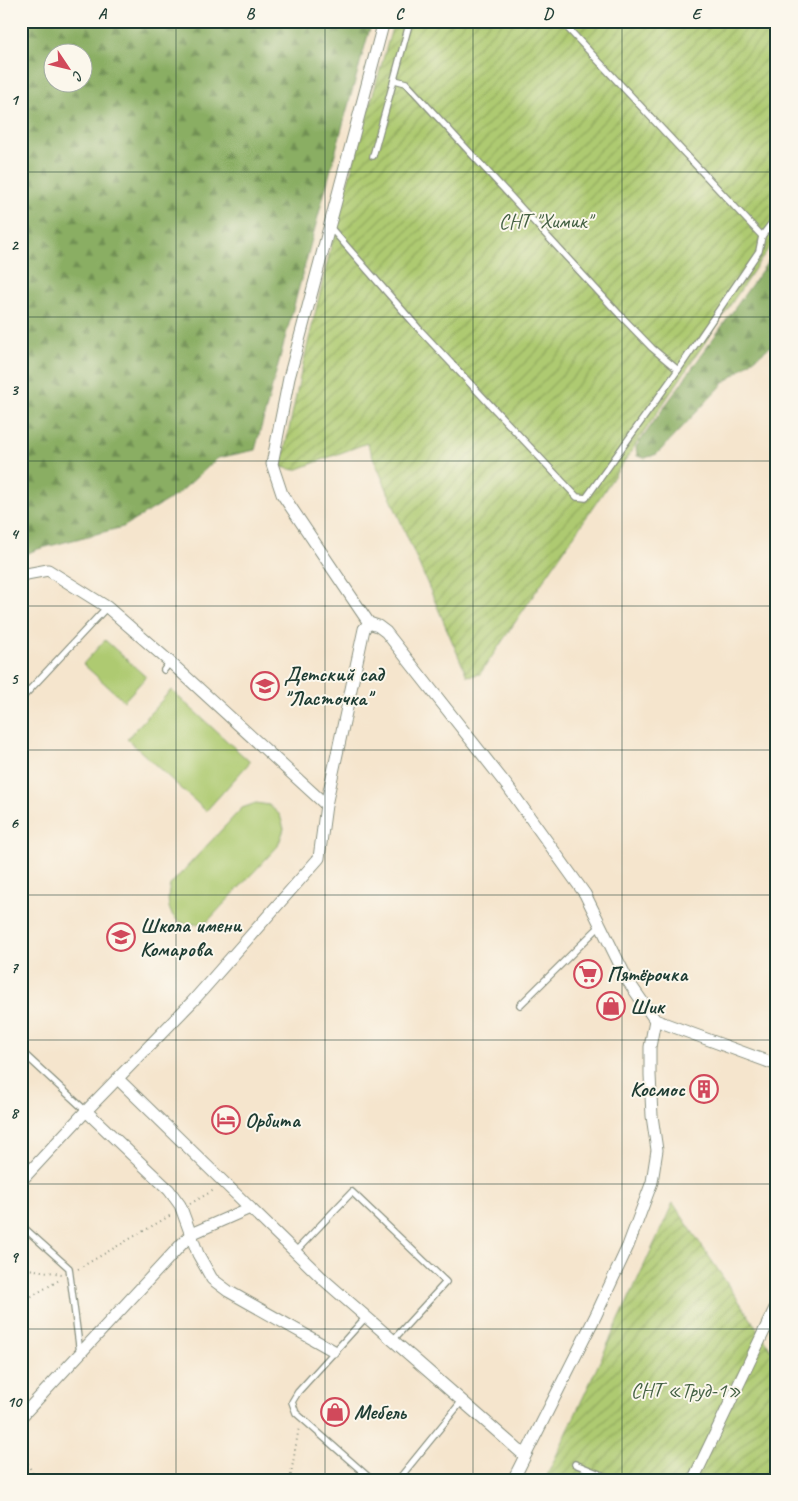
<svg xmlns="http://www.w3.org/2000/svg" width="798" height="1501" font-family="Caveat,sans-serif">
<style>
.forest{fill:url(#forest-firs);stroke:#54764c;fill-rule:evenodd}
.garden{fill:url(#garden-furrows);stroke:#668452}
.pitch{fill:#aeca71;stroke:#668452}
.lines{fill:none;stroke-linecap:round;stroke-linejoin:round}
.lane-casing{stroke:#8a9180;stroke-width:8}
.street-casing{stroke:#8a9180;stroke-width:13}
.path{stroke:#8a9180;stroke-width:2;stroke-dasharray:1 4;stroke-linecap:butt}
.lane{stroke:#fff;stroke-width:5.5}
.street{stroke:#fff;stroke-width:11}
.grid{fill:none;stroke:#1f3d34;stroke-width:1;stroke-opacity:0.55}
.labels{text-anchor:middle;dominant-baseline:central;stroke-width:4;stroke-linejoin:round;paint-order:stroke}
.park-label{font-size:21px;fill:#436043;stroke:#fbf7ec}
.poi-label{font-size:21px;font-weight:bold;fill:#1f3d34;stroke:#fbf7ec;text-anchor:start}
.neatline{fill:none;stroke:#1f3d34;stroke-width:2}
.grid-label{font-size:16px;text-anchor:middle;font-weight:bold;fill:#1f3d34}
</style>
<defs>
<pattern id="forest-firs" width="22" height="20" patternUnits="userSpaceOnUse" patternTransform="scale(1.25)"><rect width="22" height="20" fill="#8aae63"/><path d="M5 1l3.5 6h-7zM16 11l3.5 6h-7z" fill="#708f52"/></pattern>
<pattern id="garden-furrows" width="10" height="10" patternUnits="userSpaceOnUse" patternTransform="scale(1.25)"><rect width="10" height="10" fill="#aeca71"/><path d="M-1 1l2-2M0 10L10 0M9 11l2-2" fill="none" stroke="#8da55e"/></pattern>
</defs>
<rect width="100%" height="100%" fill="#fbf7ec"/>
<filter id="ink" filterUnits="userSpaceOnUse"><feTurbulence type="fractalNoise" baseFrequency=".02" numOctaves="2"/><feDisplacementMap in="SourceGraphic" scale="10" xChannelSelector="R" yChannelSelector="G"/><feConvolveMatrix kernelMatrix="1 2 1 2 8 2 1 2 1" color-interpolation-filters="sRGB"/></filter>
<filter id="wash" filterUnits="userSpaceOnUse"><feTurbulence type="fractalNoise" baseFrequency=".0096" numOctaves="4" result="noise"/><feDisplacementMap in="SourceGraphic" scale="20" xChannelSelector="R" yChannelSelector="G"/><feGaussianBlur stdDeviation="1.12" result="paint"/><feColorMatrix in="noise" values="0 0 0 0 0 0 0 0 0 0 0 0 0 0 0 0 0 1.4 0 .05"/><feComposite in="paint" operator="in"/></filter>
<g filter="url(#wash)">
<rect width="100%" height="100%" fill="#f5e5cd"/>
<g class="forest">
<path d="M 21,21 L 372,21 L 346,113 L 255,450 L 218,458 L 178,494 L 123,527 L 38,549 L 21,556 ZM 52,52 L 82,52 L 82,82 L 52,82 Z"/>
<polygon points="777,249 777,341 724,383 657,454 645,458 637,456 636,447"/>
</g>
<g class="garden">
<polygon points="394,21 777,21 777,236 480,674 467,676 367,443 295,470 281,467 300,377 338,217"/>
<polygon points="673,1203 777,1358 777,1480 545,1480"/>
</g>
<g class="pitch">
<polygon points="105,640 146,677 124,701 83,664"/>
<polygon points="171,690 250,762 206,811 127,739"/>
<path d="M 256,803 L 269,805 L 280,815 L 284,829 L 278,846 L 207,922 C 177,930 163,915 170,885 L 242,808 Z"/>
</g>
</g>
<g filter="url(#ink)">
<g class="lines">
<defs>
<g id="lane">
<polyline points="770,21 777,28"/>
<polyline points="395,80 406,83 619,314 652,348 678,370"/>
<polyline points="373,156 410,21"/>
<polyline points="329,226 419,329 577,497 586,498 678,370 759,251 762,236 561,21"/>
<polyline points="762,236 777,216"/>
<polyline points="164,670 170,662"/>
<polyline points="21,699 107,607"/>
<polyline points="520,1005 601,925"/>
<polyline points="21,1051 86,1111"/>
<polyline points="21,1225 69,1268 80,1353"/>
<polyline points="295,1252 352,1192 446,1282 393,1340"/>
<polyline points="366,1317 298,1392 292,1402 296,1413 372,1480"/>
<polyline points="769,1323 777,1338"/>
<polyline points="575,1464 614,1480"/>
<polyline points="398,1480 462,1401"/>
</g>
<g id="street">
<polyline points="384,21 289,378 272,464 282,494 369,623 378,626 386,632 419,674 508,787 585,894 628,981 655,1020 777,1065"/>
<polyline points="21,575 48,570 107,607 170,662 326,805"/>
<polyline points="118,1079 324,1280 524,1455"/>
<polyline points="86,1111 169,1190 180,1205 198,1254 212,1279 228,1291 334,1351"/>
<polyline points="21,1181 86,1111 192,1002 319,858 326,805 364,629 369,623"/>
<polyline points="21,1417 191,1234 250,1208"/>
<polyline points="513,1480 596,1315 628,1246 652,1182 657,1150 652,1116 650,1075 650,1047 655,1020"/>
<polyline points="693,1480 777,1304"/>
</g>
</defs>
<use href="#lane" class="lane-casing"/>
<use href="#street" class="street-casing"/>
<g class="path">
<polyline points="190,1204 214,1190"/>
<polyline points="21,1268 62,1274"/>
<polyline points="78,1269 171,1215"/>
<polyline points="27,1299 61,1279"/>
<polyline points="21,1450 36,1480"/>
<polyline points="290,1480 299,1427"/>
</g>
<use href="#lane" class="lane"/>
<use href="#street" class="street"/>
</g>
</g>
<path class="grid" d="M 176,21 L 176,1480M 325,21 L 325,1480M 473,21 L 473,1480M 622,21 L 622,1480M 21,172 L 777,172M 21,317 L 777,317M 21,461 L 777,461M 21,606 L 777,606M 21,750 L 777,750M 21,895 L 777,895M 21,1040 L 777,1040M 21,1184 L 777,1184M 21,1329 L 777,1329"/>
<defs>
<symbol id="school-ring" viewBox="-11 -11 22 22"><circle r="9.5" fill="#fbf7ec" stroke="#d1495b" stroke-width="1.5"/><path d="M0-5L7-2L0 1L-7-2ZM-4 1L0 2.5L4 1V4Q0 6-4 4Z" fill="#d1495b"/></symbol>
<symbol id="supermarket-ring" viewBox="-11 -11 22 22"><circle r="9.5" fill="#fbf7ec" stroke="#d1495b" stroke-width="1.5"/><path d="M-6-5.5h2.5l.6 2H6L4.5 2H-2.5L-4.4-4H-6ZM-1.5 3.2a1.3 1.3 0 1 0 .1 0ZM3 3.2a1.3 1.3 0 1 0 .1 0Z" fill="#d1495b"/></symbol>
<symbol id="shop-ring" viewBox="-11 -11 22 22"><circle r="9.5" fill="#fbf7ec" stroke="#d1495b" stroke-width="1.5"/><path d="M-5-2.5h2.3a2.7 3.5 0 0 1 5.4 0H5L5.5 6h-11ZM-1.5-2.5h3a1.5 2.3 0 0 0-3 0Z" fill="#d1495b"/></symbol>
<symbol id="building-ring" viewBox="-11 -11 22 22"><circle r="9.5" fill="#fbf7ec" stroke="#d1495b" stroke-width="1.5"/><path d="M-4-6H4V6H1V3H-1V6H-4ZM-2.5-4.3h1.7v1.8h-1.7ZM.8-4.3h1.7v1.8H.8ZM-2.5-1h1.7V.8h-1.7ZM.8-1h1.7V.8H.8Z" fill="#d1495b"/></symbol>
<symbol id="hotel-ring" viewBox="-11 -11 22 22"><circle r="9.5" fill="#fbf7ec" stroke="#d1495b" stroke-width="1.5"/><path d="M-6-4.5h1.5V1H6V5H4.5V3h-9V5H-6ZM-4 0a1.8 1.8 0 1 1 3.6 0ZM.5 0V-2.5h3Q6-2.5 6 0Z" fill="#d1495b"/></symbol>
</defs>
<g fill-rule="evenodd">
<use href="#school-ring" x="249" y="670" width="32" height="32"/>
<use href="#school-ring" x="105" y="921" width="32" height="32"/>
<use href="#supermarket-ring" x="572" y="958" width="32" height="32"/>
<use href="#shop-ring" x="595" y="990" width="32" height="32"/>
<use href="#building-ring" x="688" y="1073" width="32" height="32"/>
<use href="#hotel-ring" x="210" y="1104" width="32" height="32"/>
<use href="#shop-ring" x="319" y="1396" width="32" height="32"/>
</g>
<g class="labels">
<g class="park-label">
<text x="545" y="221">СНТ "Химик"</text>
<text x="686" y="1390">СНТ «Труд-1»</text>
</g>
<g class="poi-label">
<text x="284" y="674">Детский сад<tspan x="284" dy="24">"Ласточка"</tspan></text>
<text x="140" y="925">Школа имени<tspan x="140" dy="24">Комарова</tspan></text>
<text x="607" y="974">Пятёрочка</text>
<text x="630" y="1006">Шик</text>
<text x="685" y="1089" text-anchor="end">Космос</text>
<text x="245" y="1120">Орбита</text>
<text x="354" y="1412">Мебель</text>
</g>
</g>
<rect width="798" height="1501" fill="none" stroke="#fbf7ec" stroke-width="55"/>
<g transform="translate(68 68) rotate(125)"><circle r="24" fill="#fbf7ec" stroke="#a3ada2"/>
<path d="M0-4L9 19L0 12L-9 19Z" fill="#d1495b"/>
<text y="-8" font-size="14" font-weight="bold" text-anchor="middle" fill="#1f3d34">С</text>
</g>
<rect x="28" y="28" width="742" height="1446" class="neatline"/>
<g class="grid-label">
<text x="102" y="19">A</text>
<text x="250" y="19">B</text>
<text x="399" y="19">C</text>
<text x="548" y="19">D</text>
<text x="696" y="19">E</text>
<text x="14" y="105">1</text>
<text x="14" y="250">2</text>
<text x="14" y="395">3</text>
<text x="14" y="539">4</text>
<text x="14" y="684">5</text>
<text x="14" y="828">6</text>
<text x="14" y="973">7</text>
<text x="14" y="1118">8</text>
<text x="14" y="1262">9</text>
<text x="14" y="1407">10</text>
</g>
</svg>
